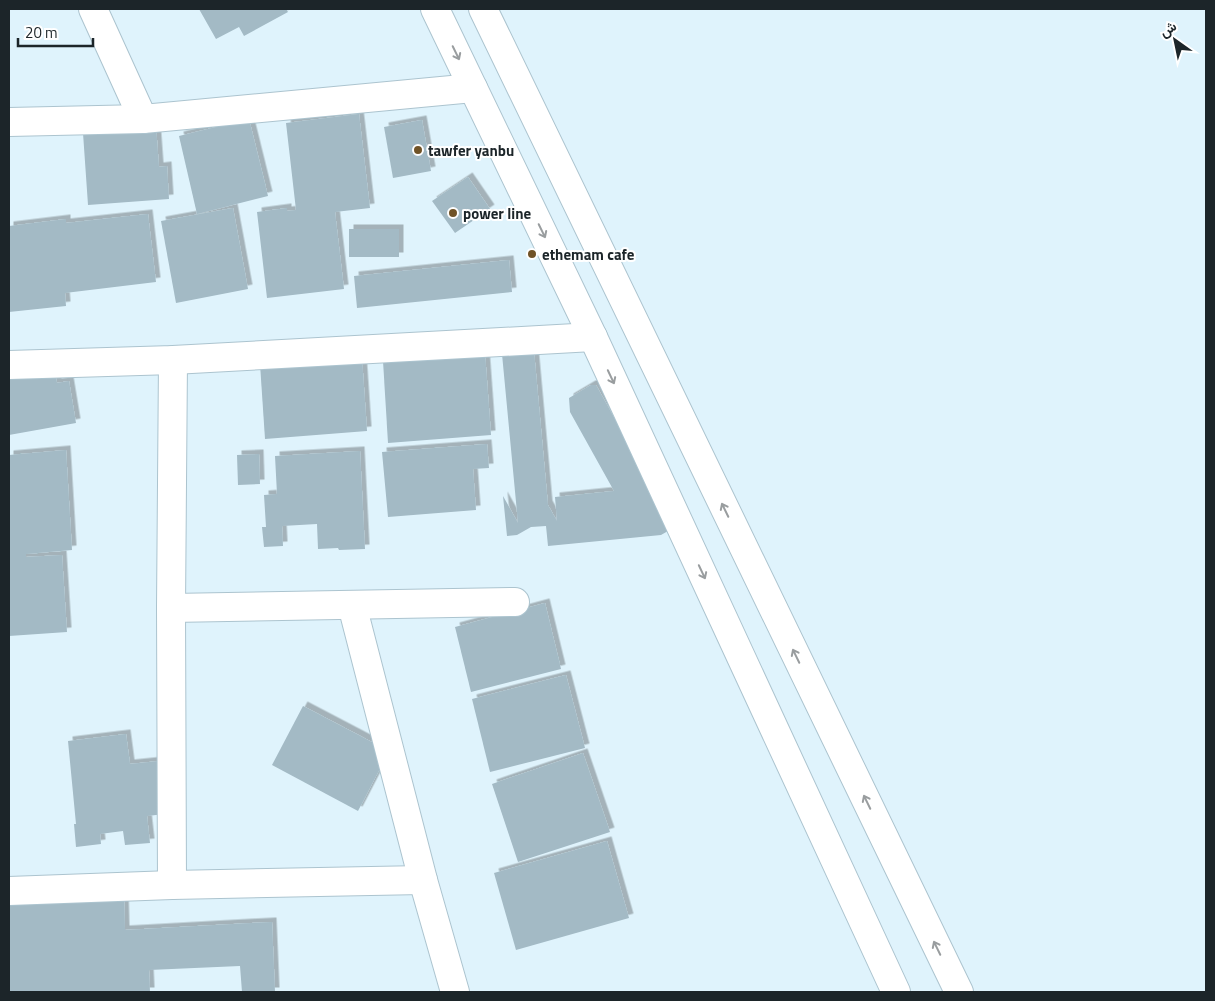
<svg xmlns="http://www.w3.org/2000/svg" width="1215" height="1001" font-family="'Titillium Web',Vazirmatn,sans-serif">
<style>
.building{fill:#a3bac5;filter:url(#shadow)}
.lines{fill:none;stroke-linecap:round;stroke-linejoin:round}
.street-casing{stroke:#acc4cf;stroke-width:30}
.street{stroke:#fff;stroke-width:28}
.oneway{stroke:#999d9f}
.poi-dot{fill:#705327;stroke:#fff;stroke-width:2}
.labels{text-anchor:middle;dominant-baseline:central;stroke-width:4;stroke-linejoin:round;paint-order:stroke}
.poi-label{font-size:15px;font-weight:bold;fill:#1c2529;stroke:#fff;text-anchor:start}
</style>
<defs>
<filter id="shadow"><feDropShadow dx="4.5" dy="-4.5" stdDeviation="0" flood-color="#0004"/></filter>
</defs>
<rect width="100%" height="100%" fill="#dff3fc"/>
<g class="building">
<polygon points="199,9 286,9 288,12 244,36 239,27 216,39"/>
<polygon points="359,114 370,208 335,212 344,289 267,298 257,212 287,208 287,211 296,210 286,123"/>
<polygon points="249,119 268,196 197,214 179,136"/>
<polygon points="422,120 431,171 393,178 384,127"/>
<polygon points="156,126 159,167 167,166 169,199 88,205 83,133"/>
<polygon points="468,177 490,209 455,233 432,201"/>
<polygon points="233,208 248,289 176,303 161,221"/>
<polygon points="148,214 156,282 65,293 66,306 9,312 9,226 66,219 66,223"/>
<rect x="349" y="229" width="50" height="28"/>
<polygon points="509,260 512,292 357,308 354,276"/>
<polygon points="534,351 548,505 557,521 555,497 614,491 570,412 569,398 591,385 596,385 666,511 668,531 661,535 548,546 546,526 531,527 517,535 507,536 503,496 518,523 502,354"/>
<polygon points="485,353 491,435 388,443 383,361"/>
<polygon points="362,358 367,431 265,439 260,364"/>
<polygon points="54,368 57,383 69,381 76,423 9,435 9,377"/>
<polygon points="487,444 489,468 473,469 476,510 388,517 382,452"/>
<polygon points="66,450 72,550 26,554 26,557 62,555 67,632 9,636 9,455"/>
<polygon points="360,451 365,549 339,550 338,548 318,549 317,524 282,526 283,546 264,547 262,527 266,527 264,495 277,494 275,456"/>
<polygon points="259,454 260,484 238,485 237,455"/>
<polygon points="545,603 561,669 471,692 455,627"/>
<polygon points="566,675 585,748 490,772 472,699"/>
<polygon points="303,706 389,751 358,811 272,765"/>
<polygon points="126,734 130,764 159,761 165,814 147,816 150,843 125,845 123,831 100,834 101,844 76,847 74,824 76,824 68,741"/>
<polygon points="583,753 610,832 518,862 492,784"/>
<polygon points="607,841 629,918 516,950 494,873"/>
<polygon points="124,894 125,930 272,922 275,992 242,992 240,966 149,970 150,992 9,992 9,900"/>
</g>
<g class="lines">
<defs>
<g id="street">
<polyline points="93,9 143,119"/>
<polyline points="435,9 593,337 896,992"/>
<polyline points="483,9 959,992"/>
<polyline points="9,122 143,119 473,88"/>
<polyline points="9,365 173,360 593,337"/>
<polyline points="352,605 423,880 455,992"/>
<polyline points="171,608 515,602"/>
<polyline points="172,885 171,608 173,360"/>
<polyline points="9,891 172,885 423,880"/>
</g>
</defs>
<use href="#street" class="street-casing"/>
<use href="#street" class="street"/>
</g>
<defs><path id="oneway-shaft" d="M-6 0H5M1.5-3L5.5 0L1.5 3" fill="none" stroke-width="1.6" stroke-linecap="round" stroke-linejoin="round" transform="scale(1.25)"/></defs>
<g class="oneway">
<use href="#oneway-shaft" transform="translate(456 53) rotate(64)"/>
<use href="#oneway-shaft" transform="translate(542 231) rotate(64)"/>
<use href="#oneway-shaft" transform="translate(611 377) rotate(65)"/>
<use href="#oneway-shaft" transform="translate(725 510) rotate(-116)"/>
<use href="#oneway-shaft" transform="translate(702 572) rotate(65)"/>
<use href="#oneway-shaft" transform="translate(796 656) rotate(-116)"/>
<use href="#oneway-shaft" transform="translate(867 802) rotate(-116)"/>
<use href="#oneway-shaft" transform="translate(937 948) rotate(-116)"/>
</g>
<g class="poi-dot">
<circle cx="418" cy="150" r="5"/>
<circle cx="453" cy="213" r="5"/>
<circle cx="532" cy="254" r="5"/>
</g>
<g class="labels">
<g class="poi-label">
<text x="428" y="150">tawfer yanbu</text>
<text x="463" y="213">power line</text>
<text x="542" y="254">ethemam cafe</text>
</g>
</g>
<rect width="1215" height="1001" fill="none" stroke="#1c2529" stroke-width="20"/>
<g transform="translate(1175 40) rotate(327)" stroke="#ffffff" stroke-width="4" paint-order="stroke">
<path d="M0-4L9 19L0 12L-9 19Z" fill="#1c2529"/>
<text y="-8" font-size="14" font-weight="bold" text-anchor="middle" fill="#1c2529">ش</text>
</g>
<path d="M18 38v8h75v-8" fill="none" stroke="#1c2529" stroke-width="2.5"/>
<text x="25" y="38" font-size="15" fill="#1c2529" stroke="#ffffff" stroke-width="4" paint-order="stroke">20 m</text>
</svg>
